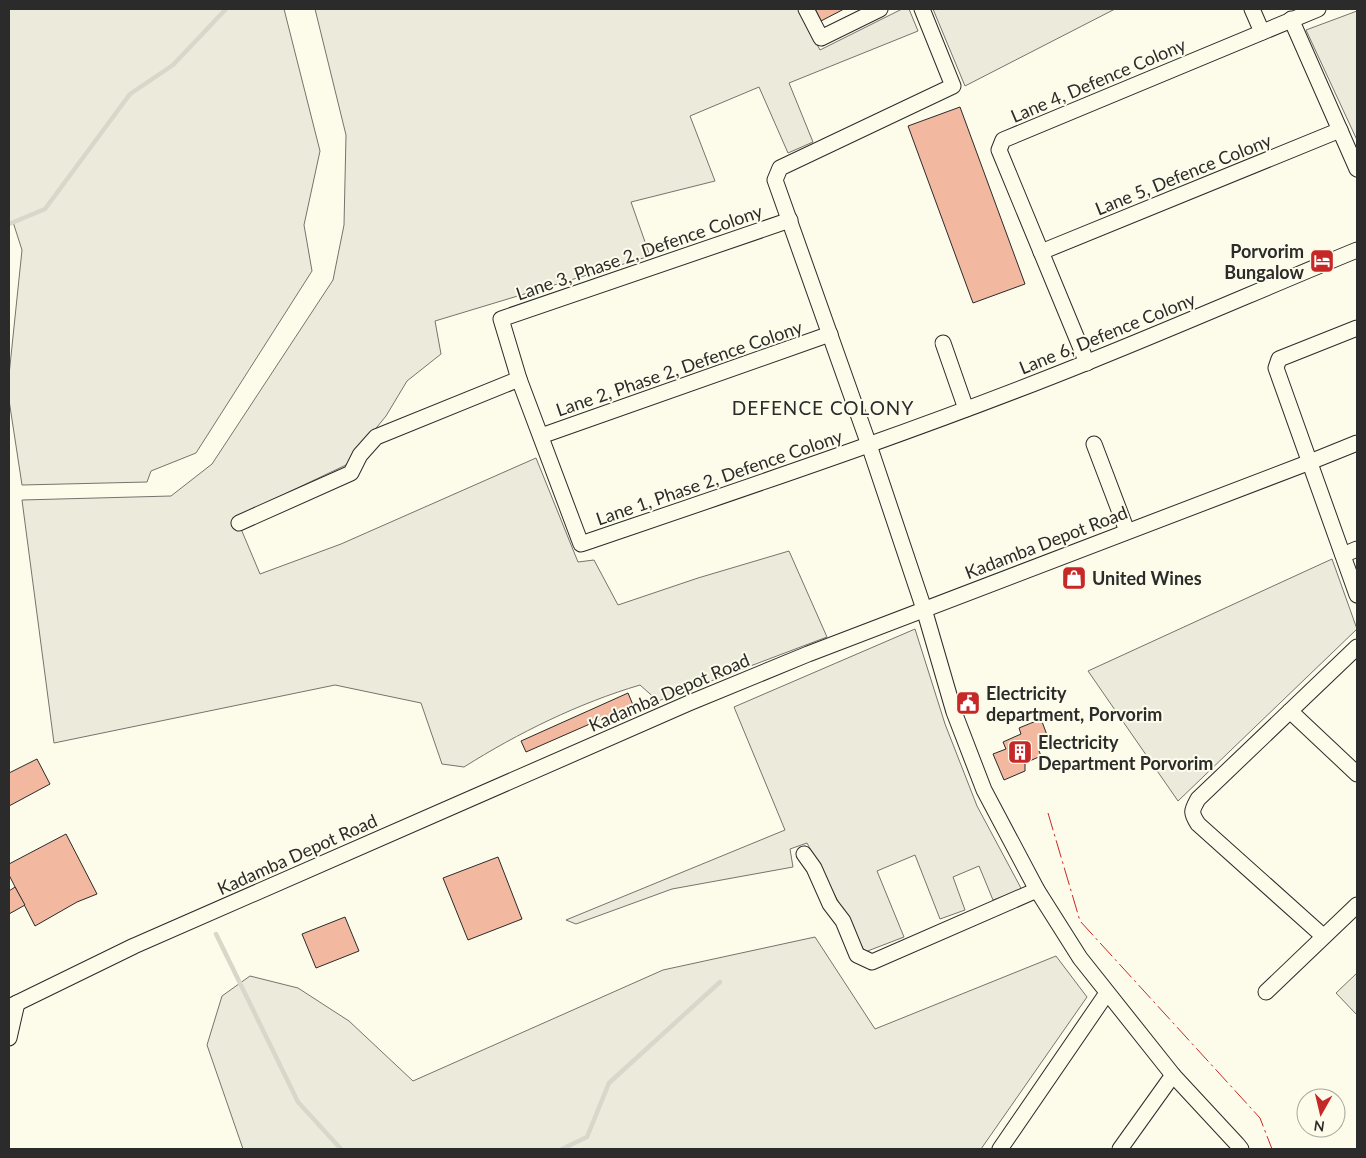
<svg xmlns="http://www.w3.org/2000/svg" width="1366" height="1158" font-family="Lato,sans-serif">
<style>
.green{fill:#ecebdb;stroke:#74746e}
.lines{fill:none;stroke-linecap:round;stroke-linejoin:round}
.stream{stroke:#d8d7c9;stroke-width:4.5}
.building{fill:#f2b8a0;stroke:#2b2b2b}
.minor-casing{stroke:#2b2b2b;stroke-width:17}
.minor{stroke:#fdfbea;stroke-width:15}
.power{stroke:#c62828;stroke-width:1;stroke-dasharray:18 4 2.5 4;stroke-linecap:butt}
.labels{text-anchor:middle;dominant-baseline:central;stroke-width:4;stroke-linejoin:round;paint-order:stroke}
.street-label{font-size:18px;fill:#2b2b2b;stroke:#fdfbea}
.poi-label{font-size:18px;font-weight:bold;fill:#2b2b2b;stroke:#fdfbea;text-anchor:start}
.neighbourhood-label{font-size:19px;letter-spacing:1px;fill:#2b2b2b;stroke:#fdfbea}
</style>
<rect width="100%" height="100%" fill="#fdfbea"/>
<g class="green">
<polygon points="9,9 284,9 320,151 304,225 312,271 196,453 151,471 147,482 22,485 9,400 9,375 22,250 13,222 9,222"/>
<path d="M 315,9 L 798,9 L 820,50 L 902,9 L 909,9 L 918,31 L 789,83 L 813,142 L 788,153 L 759,87 L 690,116 L 715,181 L 631,202 L 650,256 L 435,321 L 441,354 L 407,381 L 386,416 L 346,465 L 236,517 L 260,574 L 341,544 L 536,458 L 578,562 L 594,560 L 618,605 L 698,578 L 789,551 L 827,637 L 658,701 L 640,685 C 579,703 518,733 464,767 L 442,764 L 421,703 L 335,685 L 54,743 L 22,500 L 171,496 L 212,464 L 333,280 L 344,225 L 346,135 Z"/>
<polygon points="933,9 1115,9 965,86"/>
<polygon points="1357,11 1357,140 1306,30"/>
<polygon points="1332,559 1357,629 1178,801 1088,671"/>
<polygon points="915,629 945,724 977,806 1022,890 993,900 979,866 953,877 965,910 940,919 915,855 877,871 904,937 865,952 807,843 790,849 793,867 672,889 576,924 566,920 785,830 734,707"/>
<polygon points="815,937 875,1029 1056,956 1087,997 981,1149 243,1149 207,1045 222,996 250,976 298,988 349,1021 413,1081 663,970"/>
<polygon points="1357,973 1357,1015 1336,993"/>
</g>
<g class="lines">
<g class="stream">
<polyline points="9,224 45,209 130,94 173,65 226,9"/>
<polyline points="216,934 298,1102 341,1149"/>
<polyline points="562,1149 587,1137 609,1083 720,982"/>
</g>
</g>
<g class="building">
<polygon points="815,9 844,9 821,21"/>
<polygon points="960,107 1025,284 973,303 908,126"/>
<polygon points="628,693 633,705 526,752 521,741"/>
<polygon points="1041,719 1050,743 1038,748 1041,756 1025,763 1025,771 1004,780 993,754 1006,749 1003,742 1021,734 1019,728"/>
<polygon points="37,759 50,784 9,806 9,773"/>
<polygon points="66,834 97,894 77,902 35,926 9,875 9,864"/>
<polygon points="498,857 522,919 468,940 443,878"/>
<polygon points="15,887 25,905 9,914 9,891"/>
<polygon points="345,917 359,951 316,968 302,934"/>
</g>
<g class="lines">
<defs>
<g id="minor">
<polyline points="806,9 821,38 880,9"/>
<polyline points="922,9 953,86 780,168 775,180 869,445 924,609 954,712 984,790 1037,890 1080,958 1173,1075 1237,1144 1241,1149"/>
<polyline points="1252,9 1262,32"/>
<polyline points="1291,19 1357,169"/>
<path d="M 790,220 L 501,319 L 519,379 L 581,544 C 751,486 922,429 1088,362 C 1178,326 1267,287 1357,250"/>
<polyline points="1041,252 1340,130"/>
<polyline points="1357,328 1279,359 1276,368 1357,595"/>
<polyline points="943,343 966,409"/>
<polyline points="1087,363 999,150 1003,140 1318,9"/>
<polyline points="541,436 830,334"/>
<polyline points="1094,444 1127,531"/>
<polyline points="239,523 351,473 360,455 376,437 519,379"/>
<polyline points="1343,555 1357,549"/>
<polyline points="1290,711 1357,774"/>
<polyline points="804,854 814,868 830,904 843,921 857,955 872,962 1037,890"/>
<path d="M 1323,936 L 1198,824 C 1190,812 1192,810 1198,799 L 1357,647"/>
<polyline points="1266,992 1357,905"/>
<polyline points="9,1007 134,946 689,703 808,654 1310,462 1357,443"/>
<polyline points="9,1038 17,1003"/>
<polyline points="1000,1149 1107,993"/>
<polyline points="1120,1149 1173,1075"/>
</g>
</defs>
<use href="#minor" class="minor-casing"/>
<use href="#minor" class="minor"/>
<polyline class="power" points="1048,813 1080,921 1260,1118 1272,1149"/>
</g>
<defs>
<symbol id="hotel-square" viewBox="-11 -11 22 22"><rect x="-9" y="-9" width="18" height="18" rx="4" fill="#c62828" stroke="#fdfbea"/><path d="M-6-4.5h1.5V1H6V5H4.5V3h-9V5H-6ZM-4 0a1.8 1.8 0 1 1 3.6 0ZM.5 0V-2.5h3Q6-2.5 6 0Z" fill="#fff"/></symbol>
<symbol id="shop-square" viewBox="-11 -11 22 22"><rect x="-9" y="-9" width="18" height="18" rx="4" fill="#c62828" stroke="#fdfbea"/><path d="M-5-2.5h2.3a2.7 3.5 0 0 1 5.4 0H5L5.5 6h-11ZM-1.5-2.5h3a1.5 2.3 0 0 0-3 0Z" fill="#fff"/></symbol>
<symbol id="civic-square" viewBox="-11 -11 22 22"><rect x="-9" y="-9" width="18" height="18" rx="4" fill="#c62828" stroke="#fdfbea"/><path d="M-.6-6.5H3V-4.5H.6V-3L4-1V1h2V6H-6V1h2V-1L-.6-3ZM-1.2 2.5V6h2.4V2.5Z" fill="#fff"/></symbol>
<symbol id="building-square" viewBox="-11 -11 22 22"><rect x="-9" y="-9" width="18" height="18" rx="4" fill="#c62828" stroke="#fdfbea"/><path d="M-4-6H4V6H1V3H-1V6H-4ZM-2.5-4.3h1.7v1.8h-1.7ZM.8-4.3h1.7v1.8H.8ZM-2.5-1h1.7V.8h-1.7ZM.8-1h1.7V.8H.8Z" fill="#fff"/></symbol>
</defs>
<g fill-rule="evenodd">
<use href="#hotel-square" x="1308" y="247" width="28" height="28"/>
<use href="#shop-square" x="1060" y="564" width="28" height="28"/>
<use href="#civic-square" x="954" y="689" width="28" height="28"/>
<use href="#building-square" x="1006" y="738" width="28" height="28"/>
</g>
<g class="labels">
<g class="street-label">
<text transform="translate(1098 80) rotate(-23)">Lane 4, Defence Colony</text>
<text transform="translate(1183 174) rotate(-22)">Lane 5, Defence Colony</text>
<text transform="translate(639 252) rotate(-19)">Lane 3, Phase 2, Defence Colony</text>
<text transform="translate(1107 333) rotate(-22)">Lane 6, Defence Colony</text>
<text transform="translate(679 368) rotate(-19)">Lane 2, Phase 2, Defence Colony</text>
<text transform="translate(719 477) rotate(-19)">Lane 1, Phase 2, Defence Colony</text>
<text transform="translate(1046 542) rotate(-21)">Kadamba Depot Road</text>
<text transform="translate(669 692) rotate(-23)">Kadamba Depot Road</text>
<text transform="translate(297 854) rotate(-24)">Kadamba Depot Road</text>
</g>
<g class="poi-label">
<text x="1304" y="251" text-anchor="end">Porvorim<tspan x="1304" dy="21">Bungalow</tspan></text>
<text x="1092" y="578">United Wines</text>
<text x="986" y="693">Electricity<tspan x="986" dy="21">department, Porvorim</tspan></text>
<text x="1038" y="742">Electricity<tspan x="1038" dy="21">Department Porvorim</tspan></text>
</g>
<g class="neighbourhood-label">
<text x="823" y="407">DEFENCE COLONY</text>
</g>
</g>
<rect width="1366" height="1158" fill="none" stroke="#2b2b2b" stroke-width="20"/>
<g transform="translate(1321 1113) rotate(188)"><circle r="24" fill="#fdfbea" stroke="#a9a89e"/>
<path d="M0-4L9 19L0 12L-9 19Z" fill="#c62828"/>
<text y="-8" font-size="14" font-weight="bold" text-anchor="middle" fill="#2b2b2b">N</text>
</g>
</svg>
